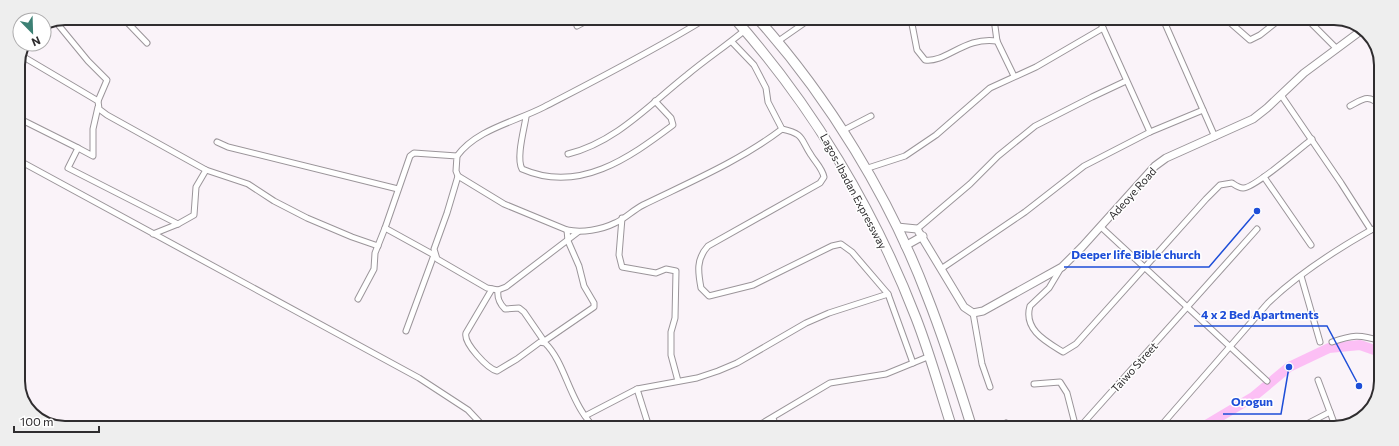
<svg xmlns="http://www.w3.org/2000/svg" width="1399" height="446" font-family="Commissioner,sans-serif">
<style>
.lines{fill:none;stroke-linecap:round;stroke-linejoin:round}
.river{stroke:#fcbff5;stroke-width:10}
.street-casing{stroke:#9b959a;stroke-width:7}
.secondary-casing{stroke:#9b959a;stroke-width:9}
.highway-casing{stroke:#9b959a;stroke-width:11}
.street{stroke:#fff;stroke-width:5}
.secondary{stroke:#fff;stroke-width:7}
.highway{stroke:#fff;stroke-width:9}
.labels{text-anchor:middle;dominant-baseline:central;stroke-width:3;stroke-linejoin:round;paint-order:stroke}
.street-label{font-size:11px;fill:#2f2d2f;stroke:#fff}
.rim{fill:none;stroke:#2f2d2f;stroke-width:2}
.leader{fill:none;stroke:#1d4ed8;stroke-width:1.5}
.callout-dot{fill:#1d4ed8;stroke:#fff;stroke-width:1.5}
.callout-label{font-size:12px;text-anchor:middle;font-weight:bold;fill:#1d4ed8;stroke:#fff;stroke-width:3;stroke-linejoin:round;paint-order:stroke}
</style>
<rect width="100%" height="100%" fill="#faf3f9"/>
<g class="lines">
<polyline class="river" points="1201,428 1253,397 1289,367 1329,348 1360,345 1380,352"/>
<defs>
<g id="street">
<polyline points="123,18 147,43"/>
<path d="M 911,19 L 917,50 L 925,60 C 946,63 965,36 997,41"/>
<polyline points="994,19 997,41 1014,76"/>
<polyline points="1099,19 1150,132"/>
<polyline points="1163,19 1215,137"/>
<polyline points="1226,19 1250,40 1260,35 1279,20"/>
<polyline points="1308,20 1337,49"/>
<polyline points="56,22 88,61 107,80 98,101"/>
<polyline points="577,26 590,19"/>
<path d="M 732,42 L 754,65 L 766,88 L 768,102 L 782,129 C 805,134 800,139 811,155 C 816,163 822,168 824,177 L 820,183 L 708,246 C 696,259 698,272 701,288 L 709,296 L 753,285 L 832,246 L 841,244 L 852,252 L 888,294 L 913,363"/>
<polyline points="777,42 810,19"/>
<polyline points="22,56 98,101 99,109 107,115 206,170 248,184 274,201 307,218 352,237 378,246"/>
<polyline points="1281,95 1341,183 1371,230"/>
<path d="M 1350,106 C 1363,99 1369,93 1381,107"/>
<path d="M 526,117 C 524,130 516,158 522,169 C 579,194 629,158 673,125 L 671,118 L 655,101"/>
<polyline points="18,118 78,148 68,168 178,224"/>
<polyline points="842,131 871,116"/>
<polyline points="217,142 228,147 398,189"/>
<polyline points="78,148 93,156 93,129 98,107"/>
<path d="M 568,154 C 616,142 649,105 687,75 C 706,59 726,46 745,30"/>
<path d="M 457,156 C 477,129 515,122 544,107 C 598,79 653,51 705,19"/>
<polyline points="18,160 419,378 468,410 484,427"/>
<polyline points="865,169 905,156 936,135 990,88 1036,67 1103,28"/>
<polyline points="458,176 447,213 434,249 437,259 487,288 498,290 506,287 578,232"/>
<polyline points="1264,177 1311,245"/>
<polyline points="622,218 619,255 622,267 656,273 666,269 676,271 675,318 671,332 671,355 678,381"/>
<polyline points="1101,227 1267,381"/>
<polyline points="917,229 970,184 998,156 1035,126 1092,97 1126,81"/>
<polyline points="153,234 178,224 194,215 196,187 206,170"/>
<path d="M 1061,268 L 1049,288 L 1030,306 C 1023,330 1047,342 1063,352 L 1076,344 L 1206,199 L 1220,185 L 1232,183 C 1235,185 1239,188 1243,188 C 1253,189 1302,147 1312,139"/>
<polyline points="941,269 1025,212 1084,166 1150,132 1203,110"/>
<polyline points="1301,276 1320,342"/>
<path d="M 492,289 L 466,333 C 463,343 488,369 497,371 L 517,359 L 540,342 L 545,343 C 563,360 569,395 585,416"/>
<path d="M 498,290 C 497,298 499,303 505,309 L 519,308 L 524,312 L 544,341"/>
<polyline points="358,299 374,269 375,253 385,228"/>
<polyline points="973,313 982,364 990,387"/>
<path d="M 406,331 L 434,255 L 385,228 L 410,156 L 414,153 L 457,156 L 456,171 L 458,176 L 504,204 L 567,230 C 582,233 601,230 615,223 C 625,219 633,210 643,205 C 690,182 740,161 782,129"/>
<polyline points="543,342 594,307 594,303 584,286 579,266 568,241 567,230"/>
<path d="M 1332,342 C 1352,335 1360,334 1380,341"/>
<polyline points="1318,380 1336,428"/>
<polyline points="1034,384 1060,382 1067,393 1076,428"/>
<polyline points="637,389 649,427"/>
<polyline points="773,418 776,427"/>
<polyline points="593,427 585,416 637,389 697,378 718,371 737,363 806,323 829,313 888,294"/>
<polyline points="756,427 830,383 886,374 930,356"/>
<polyline points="999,428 1006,423"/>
<polyline points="1079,428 1257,229"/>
<path d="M 1159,428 L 1268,303 C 1298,274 1334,251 1371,230 L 1380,227"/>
<polyline points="1219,428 1221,426"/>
<polyline points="1299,428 1330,412"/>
</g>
<g id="secondary">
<polyline points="897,227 917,229 964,307 973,313 983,311 1062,267 1082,247 1155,166 1166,158 1253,119 1267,108 1304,73 1362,30"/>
<polyline points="905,246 923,236"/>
</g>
<g id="highway">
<path d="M 735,19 C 812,106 874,209 916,318 C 930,354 940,391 952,428"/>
<path d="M 758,19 C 828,97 890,198 927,296 C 944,339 958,383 972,428"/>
</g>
</defs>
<use href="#street" class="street-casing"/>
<use href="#secondary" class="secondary-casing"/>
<use href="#highway" class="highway-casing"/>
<use href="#street" class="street"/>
<use href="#secondary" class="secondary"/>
<use href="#highway" class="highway"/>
</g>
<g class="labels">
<g class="street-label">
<text transform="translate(854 191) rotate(62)">Lagos-Ibadan Expressway</text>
<text transform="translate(1132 193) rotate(-48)">Adeoye Road</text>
<text transform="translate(1134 367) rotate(-48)">Taiwo Street</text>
</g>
</g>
<path d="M0 0H1399V446H0ZM65 25H1334A40 40 0 0 1 1374 65V381A40 40 0 0 1 1334 421H65A40 40 0 0 1 25 381V65A40 40 0 0 1 65 25Z" fill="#eee" fill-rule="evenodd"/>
<path class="rim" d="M65 25H1334A40 40 0 0 1 1374 65V381A40 40 0 0 1 1334 421H65A40 40 0 0 1 25 381V65A40 40 0 0 1 65 25Z"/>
<path class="leader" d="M1257 211L1209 267H1064M1359 386L1327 326H1194M1289 367L1281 414H1223"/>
<g class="callout-dot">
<circle cx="1257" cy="211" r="4"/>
<circle cx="1359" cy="386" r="4"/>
<circle cx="1289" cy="367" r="4"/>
</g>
<g class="callout-label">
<text x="1136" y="259">Deeper life Bible church</text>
<text x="1260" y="319">4 x 2 Bed Apartments</text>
<text x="1252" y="406">Orogun</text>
</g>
<g transform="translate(32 32) rotate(157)"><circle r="19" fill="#ffffff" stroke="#acabac"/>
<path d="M0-3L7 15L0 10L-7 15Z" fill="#3c8074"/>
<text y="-6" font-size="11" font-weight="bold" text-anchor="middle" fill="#2f2d2f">N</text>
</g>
<path d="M14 426v6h85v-6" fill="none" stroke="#2f2d2f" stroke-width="2"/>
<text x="20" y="426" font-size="12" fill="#2f2d2f" stroke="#ffffff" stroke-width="3" paint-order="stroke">100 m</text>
</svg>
